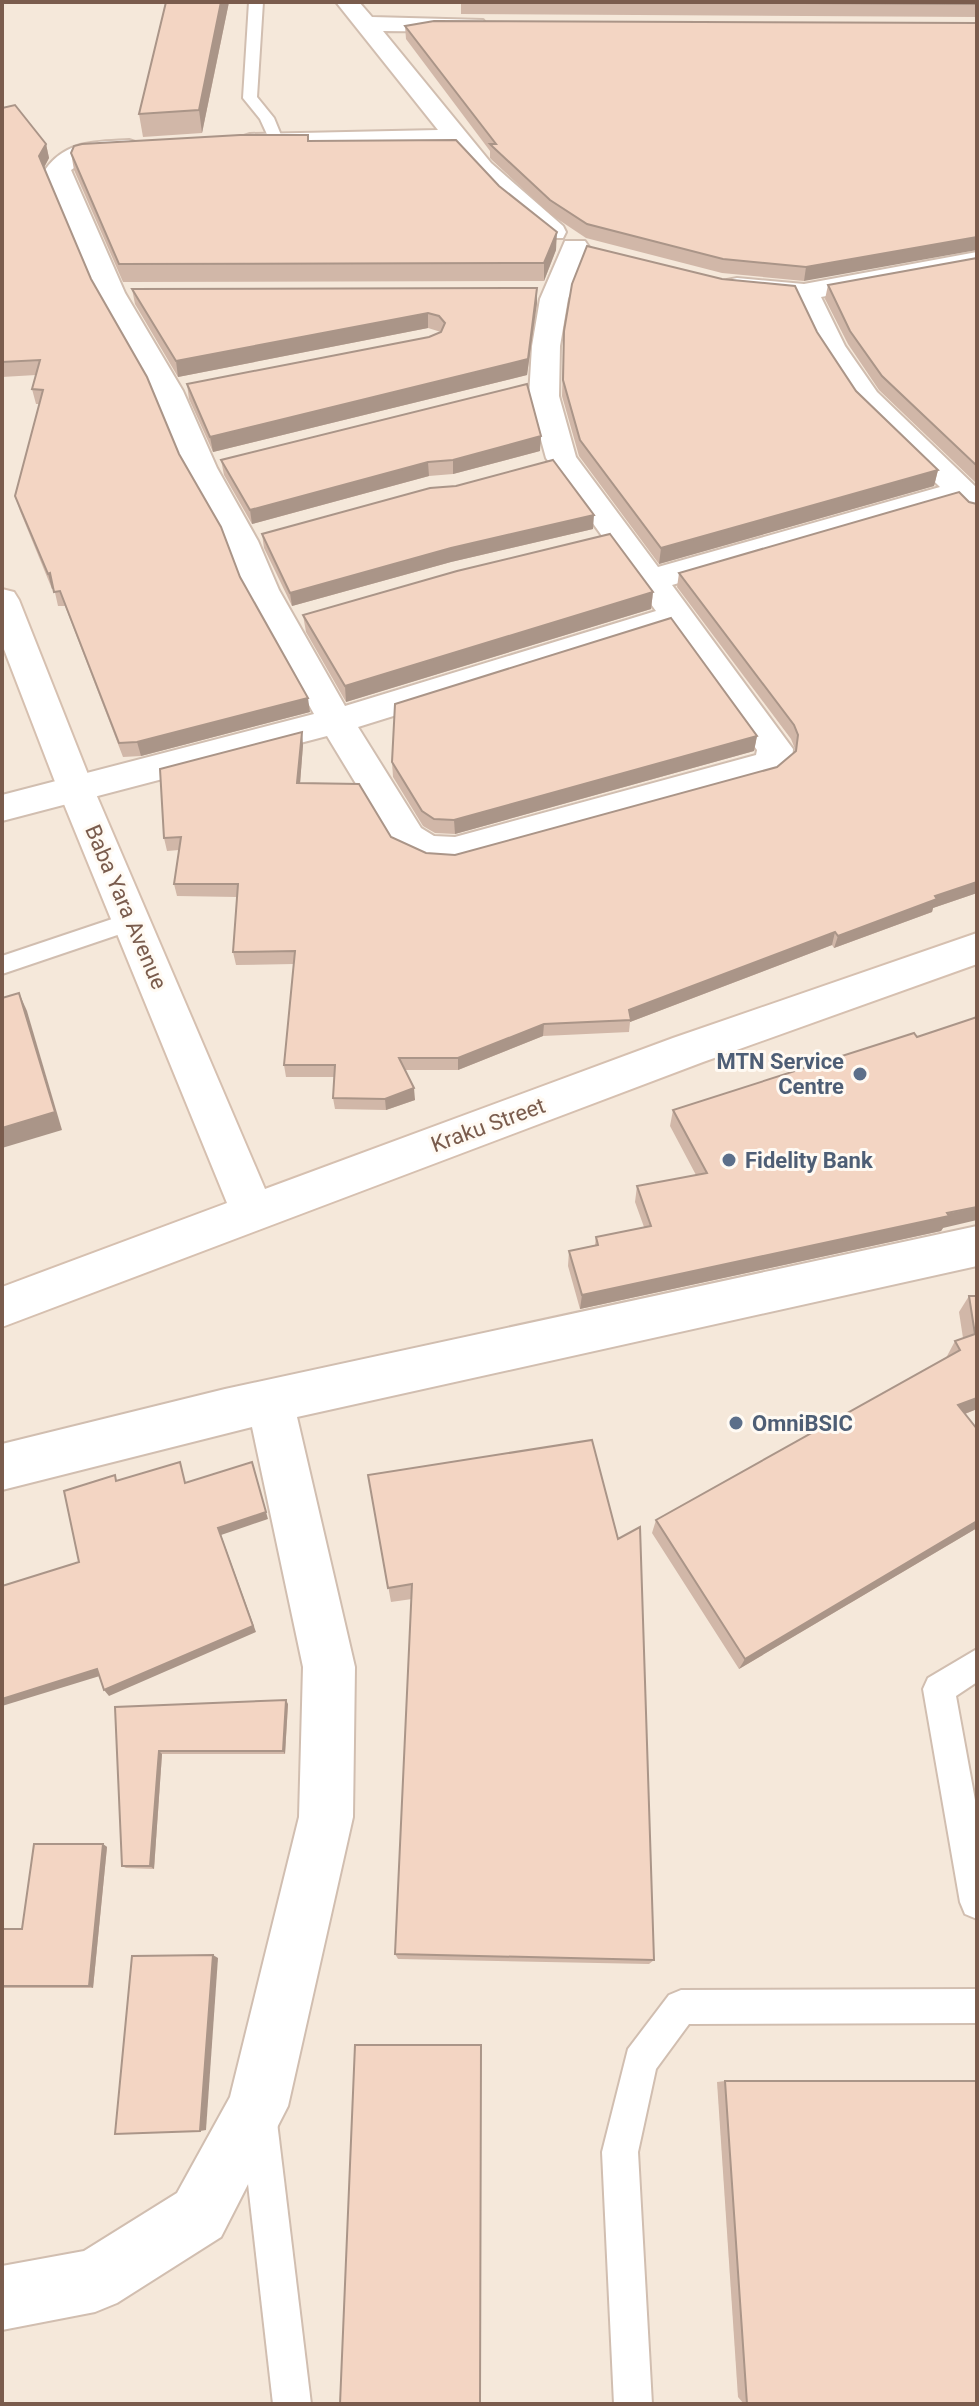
<svg xmlns="http://www.w3.org/2000/svg" width="979" height="2406" font-family="Roboto,sans-serif">
<style>
.residential{fill:#f5e8da}
.lines{fill:none;stroke-linecap:round;stroke-linejoin:round}
.lane-casing{stroke:#d1beb0;stroke-width:4}
.street-casing{stroke:#d1beb0;stroke-width:4}
.secondary-casing{stroke:#d6c0b0;stroke-width:4}
.lane{fill:#fff;fill-rule:evenodd}
.street{fill:#fff;fill-rule:evenodd}
.secondary{fill:#fff;fill-rule:evenodd}
.wall{fill:#d1b7a8}
.shaded-wall{fill:#aa9588}
.building{fill:#f3d5c3;stroke:#aa9588;stroke-width:2}
.service-dot{fill:#5c6f8a;stroke:#fffaf3;stroke-width:3}
.labels{text-anchor:middle;dominant-baseline:central;stroke-width:6;stroke-linejoin:round;paint-order:stroke}
.street-label{font-size:22px;fill:#7a5c4d;stroke:#fffaf3}
.service-label{font-size:22px;font-weight:bold;fill:#4e5e75;stroke:#fffaf3;text-anchor:start}
</style>
<rect width="100%" height="100%" fill="#fdf6ec"/>
<rect class="residential" x="2" y="2" width="975" height="2402"/>
<g class="lines">
<defs>
<g id="lane">
<polygon points="249,2 263,2 257,97 274,118 283,140 276,144 271,143 260,119 243,98"/>
<polygon points="133,912 141,915 145,921 141,927 2,974 2,956"/>
<polygon points="977,1649 977,1682 956,1696 977,1811 977,1919 965,1914 960,1902 923,1689 928,1678"/>
<polygon points="977,1989 977,2023 689,2024 656,2069 638,2152 652,2404 614,2404 602,2152 628,2049 669,1995 681,1990"/>
<polygon points="259,2104 272,2109 277,2122 311,2404 273,2404 241,2122 246,2109"/>
</g>
<g id="street">
<polygon points="336,2 359,2 372,17 483,20 487,25 483,30 475,32 383,31 491,163 563,226 566,232 563,238 543,238 473,173 450,145 241,147 237,142 241,137 250,134 438,130"/>
<path d="M 129,140 L 138,143 L 142,148 L 138,153 L 89,158 L 71,170 L 125,293 L 183,391 L 217,468 L 258,541 L 279,590 L 345,706 L 656,611 L 546,458 L 529,396 L 532,346 L 540,299 L 565,241 L 585,241 L 589,247 L 568,299 L 560,346 L 559,396 L 576,457 L 658,567 L 940,487 L 855,404 L 817,346 L 794,299 L 727,292 L 723,286 L 727,280 L 737,278 L 804,284 L 977,252 L 977,268 L 821,297 L 845,346 L 877,392 L 977,488 L 977,516 L 966,513 L 956,503 L 672,585 L 793,749 C 792,768 786,771 770,779 L 455,865 L 427,863 L 395,848 L 327,736 L 2,821 L 2,795 L 314,714 L 245,590 L 226,541 L 185,468 L 153,391 L 97,293 L 45,170 C 66,140 96,142 129,140 ZM 670,630 L 757,750 L 756,755 L 455,837 L 434,836 L 421,828 L 358,727 Z"/>
<polygon points="977,1226 977,1266 297,1417 355,1667 353,1817 288,2106 221,2237 117,2303 95,2312 2,2330 2,2266 84,2251 177,2193 230,2097 299,1817 303,1667 252,1427 2,1490 2,1444 225,1389"/>
</g>
<polygon id="secondary" points="2,589 14,592 19,600 93,787 265,1189 673,1038 977,933 977,964 703,1062 2,1327 2,1287 227,1203 57,787 2,644"/>
</defs>
<use href="#lane" class="lane-casing"/>
<use href="#street" class="street-casing"/>
<use href="#secondary" class="secondary-casing"/>
<use href="#lane" class="lane"/>
<use href="#street" class="street"/>
<use href="#secondary" class="secondary"/>
</g>
<g class="wall">
<polygon points="229,2 202,133 143,137 139,114"/>
<polygon points="461,2 977,2 977,17 461,14"/>
<polygon points="977,23 804,281 722,273 586,238 550,214 493,161 490,158 490,151 406,39 405,26"/>
<polygon points="2,108 46,144 49,158 44,168 91,279 240,577 310,712 141,756 123,757 65,606 58,606 54,588 52,589 20,511 15,496 40,404 36,404 32,389 36,375 2,377"/>
<polygon points="308,135 309,141 556,250 544,281 123,282 74,170 71,153"/>
<polygon points="977,258 977,484 879,390 848,344 825,299 828,285"/>
<polygon points="132,289 537,303 527,375 213,452 189,399 187,384 429,337 441,332 428,328 178,377 135,304"/>
<polygon points="564,331 817,332 856,391 938,470 934,486 659,564 579,456 562,396"/>
<polygon points="540,451 453,474 429,476 252,524 224,475 221,460"/>
<polygon points="969,502 977,504 977,893 933,908 932,912 834,948 832,945 630,1022 629,1032 543,1036 458,1070 405,1070 415,1100 386,1110 335,1109 333,1098 334,1077 286,1077 284,1065 294,964 236,965 233,952 237,897 177,896 174,884 179,850 167,851 164,838 303,745 300,783 391,837 426,853 455,855 777,767 795,753 795,749 791,739 677,587 679,573"/>
<polygon points="593,529 451,562 292,606 264,548 262,534"/>
<polygon points="653,592 651,609 346,702 306,632 303,615"/>
<polygon points="757,736 754,751 455,834 435,833 423,826 393,777 392,762"/>
<polygon points="673,1110 943,1228 941,1231 580,1309 568,1266 569,1251 595,1245 596,1237 644,1227 635,1202 637,1186 696,1175 670,1126"/>
<polygon points="969,1296 977,1296 977,1409 965,1414 977,1429 977,1528 739,1669 652,1533 656,1520 946,1358 955,1341 963,1338 959,1312"/>
<polygon points="368,1475 654,1960 649,1964 398,1959 395,1954 412,1599 391,1602"/>
<polygon points="288,1704 285,1754 162,1754 154,1869 126,1868 122,1866 115,1707"/>
<polygon points="103,1844 107,1847 93,1988 2,1988 2,1929 22,1929"/>
<polygon points="725,2081 977,2404 744,2404 738,2397 717,2082"/>
</g>
<g class="shaded-wall">
<polygon points="221,2 229,2 202,133 199,110"/>
<polygon points="46,144 49,158 42,171 39,156"/>
<polygon points="557,232 556,250 544,281 544,263"/>
<polygon points="977,237 977,250 804,281 806,267"/>
<polygon points="537,288 537,303 527,375 213,452 210,437 528,359"/>
<polygon points="428,313 428,328 178,377 176,361"/>
<polygon points="541,436 540,451 453,474 453,460"/>
<polygon points="428,462 429,476 252,524 250,510"/>
<polygon points="938,470 934,486 659,564 661,548"/>
<polygon points="594,515 593,529 451,562 292,606 290,593 451,548"/>
<polygon points="50,573 55,588 52,589 48,574"/>
<polygon points="653,592 651,609 346,702 345,686"/>
<polygon points="308,698 310,712 141,756 137,742"/>
<polygon points="302,732 303,745 299,797 297,783"/>
<polygon points="757,736 754,751 455,834 454,820"/>
<polygon points="977,882 977,893 933,908 932,912 834,948 838,936 935,896"/>
<polygon points="835,932 832,945 630,1022 629,1010"/>
<polygon points="19,993 27,1011 62,1130 2,1148 2,1128"/>
<polygon points="544,1024 543,1036 458,1070 458,1058"/>
<polygon points="414,1088 415,1100 386,1110 385,1099"/>
<polygon points="977,1207 977,1220 943,1228 941,1231 580,1309 582,1295"/>
<polygon points="977,1398 977,1409 949,1420 958,1405"/>
<polygon points="252,1462 268,1519 221,1535 256,1632 109,1696 104,1690 218,1528"/>
<polygon points="977,1521 977,1528 739,1669 745,1659"/>
<polygon points="97,1669 103,1675 2,1706 2,1699"/>
<polygon points="286,1700 288,1704 285,1754 283,1751"/>
<polygon points="159,1751 162,1754 154,1869 150,1866"/>
<polygon points="103,1844 107,1847 93,1988 89,1986"/>
<polygon points="213,1955 218,1958 206,2130 200,2131"/>
</g>
<g class="building">
<polygon points="166,2 221,2 199,110 139,114"/>
<polygon points="640,2 977,2 977,4"/>
<polygon points="434,21 977,23 977,237 806,267 723,259 587,224 550,200 493,147 490,144 496,144 405,26"/>
<polygon points="15,105 46,144 39,156 91,279 147,377 179,454 221,527 240,577 308,698 137,742 119,743 60,591 54,592 50,573 48,574 15,496 43,390 32,389 40,360 2,362 2,108"/>
<polygon points="240,135 308,135 308,141 456,140 499,186 557,232 544,263 119,264 71,153 74,146 82,144"/>
<polygon points="587,246 722,279 795,286 817,332 856,391 938,470 661,548 580,440 563,380 564,331 572,284"/>
<polygon points="977,258 977,466 882,376 850,331 828,285"/>
<polygon points="537,288 528,359 210,437 187,384 429,337 441,332 445,323 439,316 428,313 176,361 132,289"/>
<polygon points="527,384 541,436 453,460 428,462 250,510 221,460"/>
<polygon points="553,460 594,515 451,548 290,593 262,534 430,488 456,486"/>
<polygon points="959,492 969,502 977,504 977,882 935,896 937,899 838,936 835,932 629,1010 631,1020 544,1024 458,1058 399,1058 414,1088 385,1099 333,1098 335,1065 284,1065 295,951 233,952 238,884 174,884 181,837 164,838 160,769 302,732 297,783 359,784 391,837 426,853 455,855 777,767 796,751 798,735 794,725 679,573"/>
<polygon points="610,534 653,592 345,686 303,615 457,571"/>
<polygon points="671,618 757,736 454,820 434,819 422,811 392,762 395,704"/>
<polygon points="19,993 55,1112 2,1128 2,998"/>
<polygon points="977,1017 977,1207 947,1213 949,1216 582,1295 569,1251 598,1245 596,1237 651,1226 637,1186 707,1173 673,1110 914,1033 917,1037"/>
<polygon points="969,1296 977,1296 977,1398 958,1405 977,1429 977,1521 745,1659 656,1520 960,1350 955,1341 975,1334"/>
<polygon points="592,1440 618,1539 640,1527 654,1960 395,1954 412,1584 388,1588 368,1475"/>
<polygon points="180,1462 185,1483 252,1462 266,1512 218,1528 253,1626 104,1690 97,1669 2,1699 2,1586 79,1562 64,1491 115,1475 116,1481"/>
<polygon points="286,1700 283,1751 159,1751 150,1866 122,1866 115,1707"/>
<polygon points="34,1844 103,1844 89,1986 2,1986 2,1929 22,1929"/>
<polygon points="213,1955 200,2131 115,2134 132,1956"/>
<polygon points="355,2045 481,2045 480,2404 340,2404"/>
<polygon points="725,2081 977,2081 977,2404 747,2404"/>
</g>
<g class="service-dot">
<circle cx="860" cy="1074" r="8"/>
<circle cx="729" cy="1160" r="8"/>
<circle cx="736" cy="1423" r="8"/>
</g>
<g class="labels">
<g class="street-label">
<text transform="translate(126 907) rotate(67)">Baba Yara Avenue</text>
<text transform="translate(488 1125) rotate(-20)">Kraku Street</text>
</g>
<g class="service-label">
<text x="844" y="1061" text-anchor="end">MTN Service<tspan x="844" dy="25">Centre</tspan></text>
<text x="745" y="1160">Fidelity Bank</text>
<text x="752" y="1423">OmniBSIC</text>
</g>
</g>
<rect width="979" height="2406" fill="none" stroke="#7a5c4d" stroke-width="8"/>
</svg>
